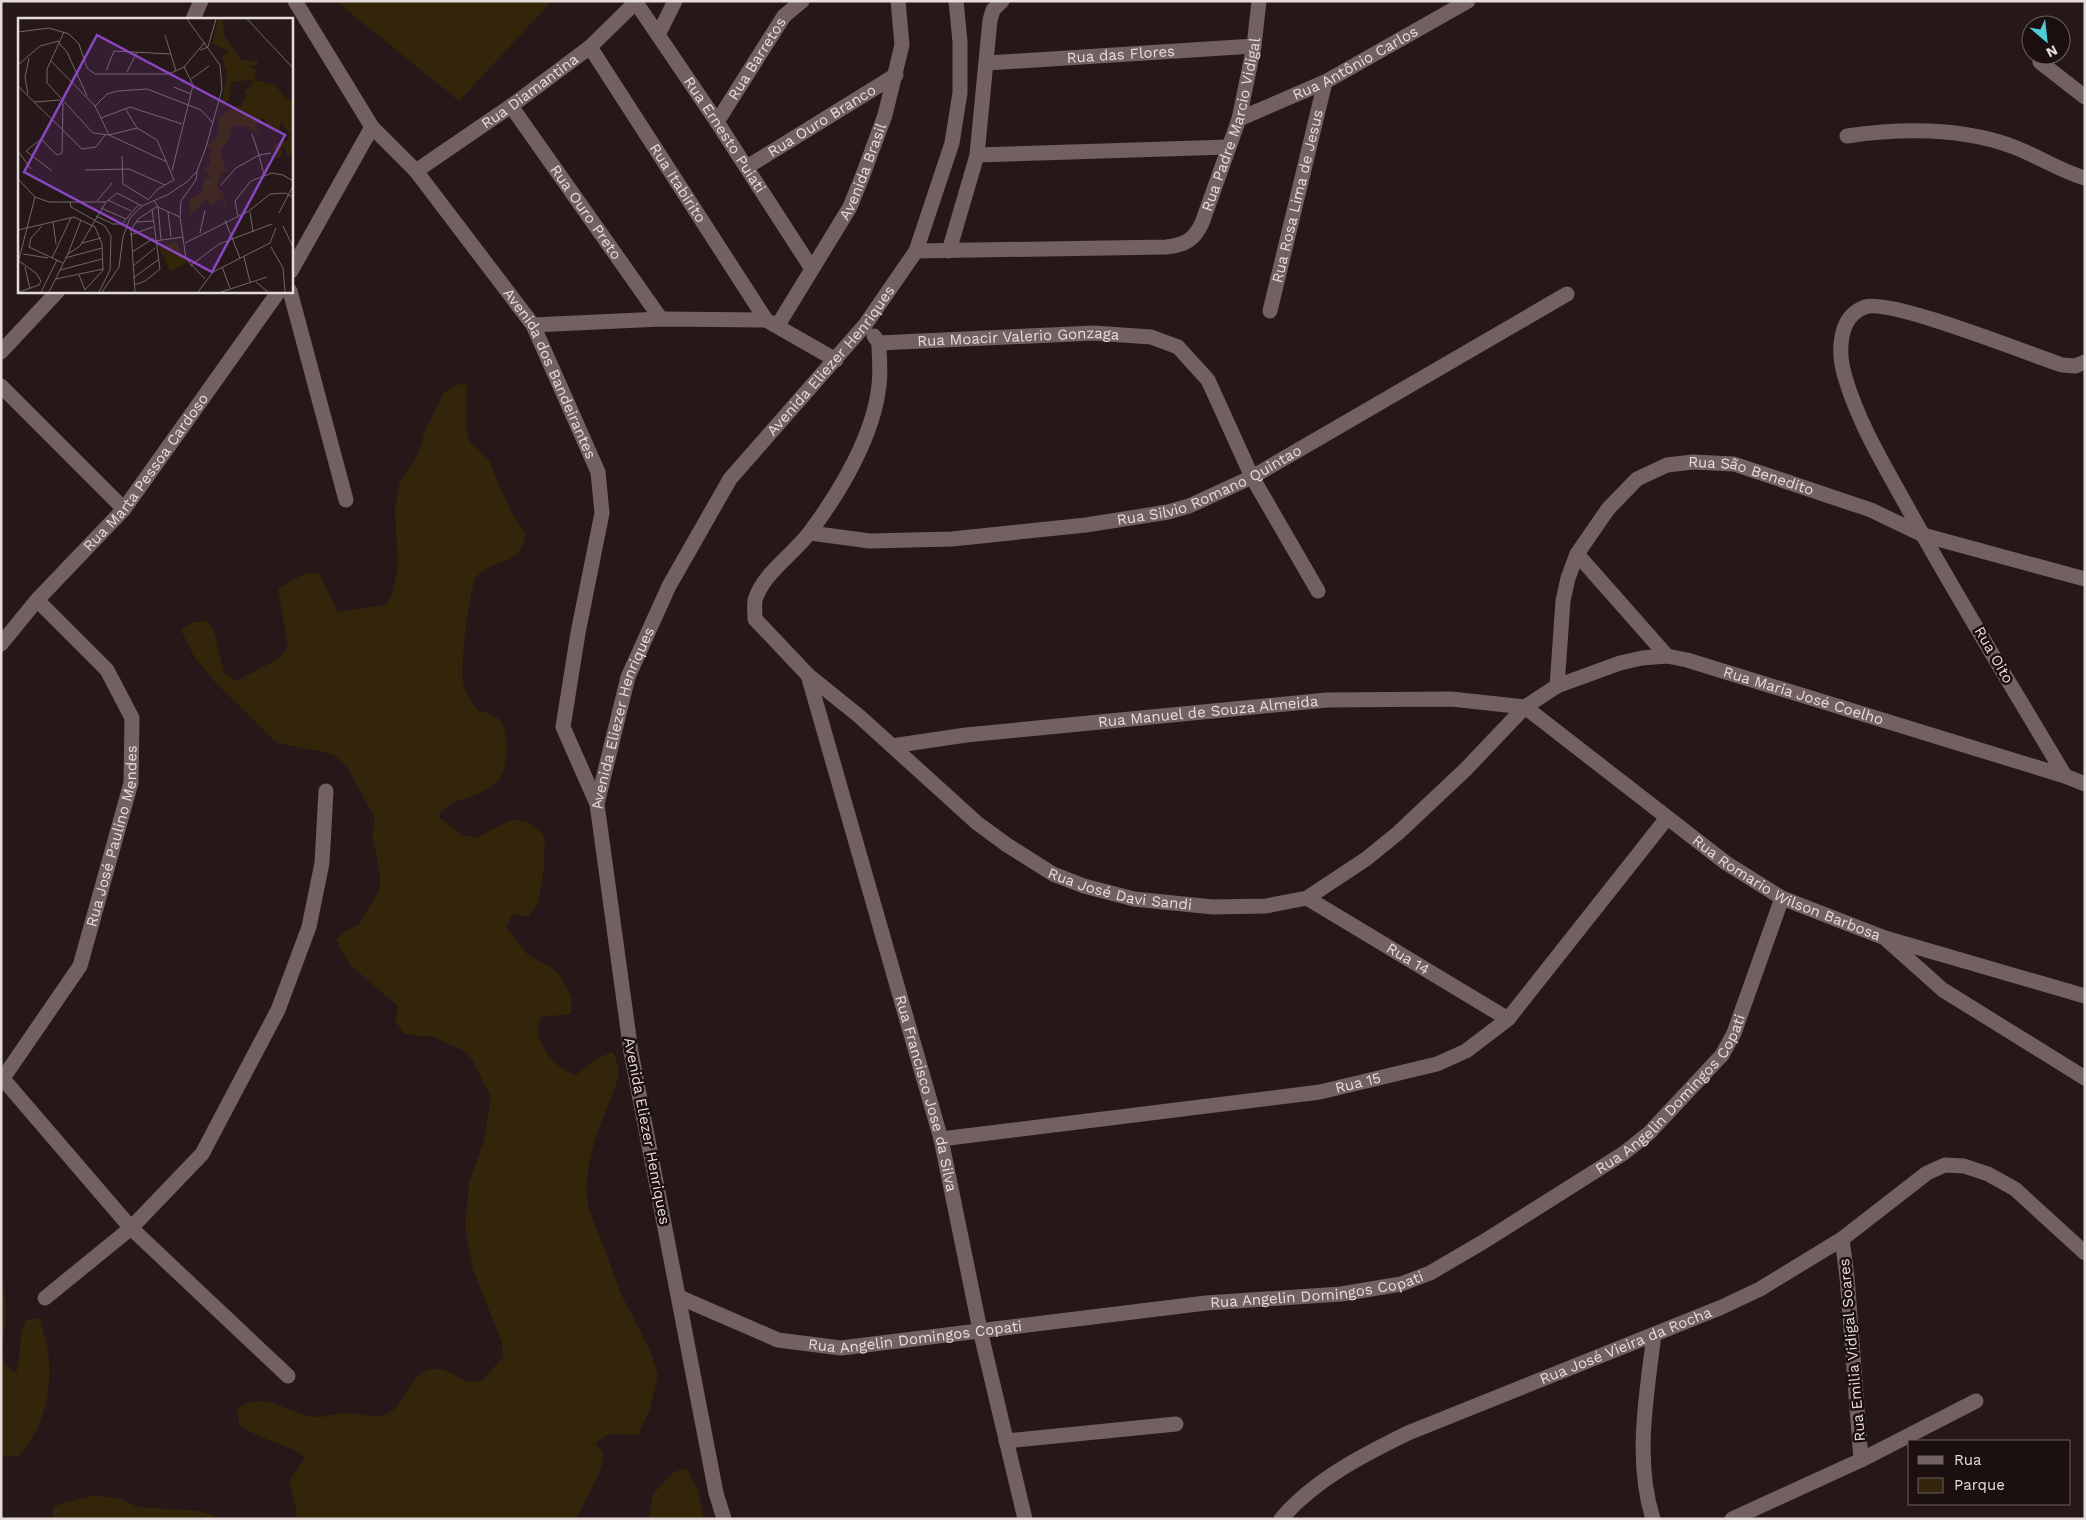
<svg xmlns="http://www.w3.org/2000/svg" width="2086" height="1520" font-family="'Work Sans',sans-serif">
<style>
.green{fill:#33250a}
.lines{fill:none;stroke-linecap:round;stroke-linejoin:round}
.minor{stroke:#726062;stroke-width:15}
.labels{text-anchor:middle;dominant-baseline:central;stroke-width:5;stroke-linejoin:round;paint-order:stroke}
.street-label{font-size:15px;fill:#e6dcdc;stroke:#1c0f10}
.inset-road{fill:none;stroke:#736667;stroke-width:1}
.view{fill:#8b46c3;fill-opacity:0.15;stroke:#8b46c3;stroke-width:2.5}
.inset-edge{fill:none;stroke:#e6dcdc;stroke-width:2.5}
</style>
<rect width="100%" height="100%" fill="#261819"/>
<g class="green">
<polygon points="336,1 552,1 459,101"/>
<path d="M 467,384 L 466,427 L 469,441 L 489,461 L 511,512 L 526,534 C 520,568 497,556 477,576 C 469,585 460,669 463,683 C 465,692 473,702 477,710 C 487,713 499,715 503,725 C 509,739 508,771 497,782 C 477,801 452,795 438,816 L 462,835 L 476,838 C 505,824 519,807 545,837 L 544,867 L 538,903 L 529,916 L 512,915 L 506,927 L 527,954 L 557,971 L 572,997 L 571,1014 L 541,1017 C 540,1022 537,1028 538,1033 C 541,1052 559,1070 576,1075 L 598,1058 L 613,1052 L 618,1065 L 618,1079 C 603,1120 581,1162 588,1206 L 622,1296 L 649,1348 L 658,1374 L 650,1409 L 638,1435 L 609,1434 L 595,1443 L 604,1454 L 601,1469 L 576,1519 L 296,1519 L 296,1509 L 289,1482 L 305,1457 C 284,1442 258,1440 239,1424 L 237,1409 C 267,1387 289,1418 320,1417 C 327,1417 334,1413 342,1413 C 359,1412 375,1421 390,1412 C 408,1401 409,1373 431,1369 C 446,1367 454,1376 467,1381 C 471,1382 477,1381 482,1381 L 503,1357 L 502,1343 L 473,1270 L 465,1226 L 469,1183 L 484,1140 L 491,1097 L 473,1061 L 464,1051 L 434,1037 L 404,1034 L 395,1020 L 398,1006 L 350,965 L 336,940 L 346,931 L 359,924 L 380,889 L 380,874 L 372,833 L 375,819 L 348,768 L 337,757 L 324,752 L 277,743 L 216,683 L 195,658 L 181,630 L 192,623 L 206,620 L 214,631 L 224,673 L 236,681 L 280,658 L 288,647 L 278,588 L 306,573 L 319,574 L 338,612 L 386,605 L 392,594 L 398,567 L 395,510 L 400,481 L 417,456 L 426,429 L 444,393 L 455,385 Z"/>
<path d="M 1,1273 C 7,1296 7,1325 1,1348 Z"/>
<path d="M 40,1318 C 43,1331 48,1346 49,1360 C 52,1393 42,1433 18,1456 L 1,1456 L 1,1352 L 5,1364 L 16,1374 C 22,1355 17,1338 26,1320 Z"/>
<polygon points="687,1468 698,1491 704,1519 649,1519 653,1494 674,1472"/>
<polygon points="95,1495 123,1500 138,1507 199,1511 213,1515 216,1519 52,1519 54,1506"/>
</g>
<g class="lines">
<g class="minor">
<path id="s1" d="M 295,1 L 372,127 L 416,171 L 533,325 L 598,472 L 602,513 L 578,633 L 563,727 L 597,804"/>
<path id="s2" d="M 635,1 L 717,122 L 812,269"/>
<polyline points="193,19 201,1"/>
<polyline points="659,33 675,1"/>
<path id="s3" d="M 590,47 L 766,320"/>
<polyline points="2040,62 2085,97"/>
<path id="s4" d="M 987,63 L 1254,46"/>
<path id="s5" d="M 511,106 L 661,319"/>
<path id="s6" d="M 1239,119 L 1325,82 L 1468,1"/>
<path id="s7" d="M 717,122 L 784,16 L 802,1"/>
<path d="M 1847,136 C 1903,128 1961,127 2014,147 C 2038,156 2060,171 2085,178"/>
<polyline points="977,155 1228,147"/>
<path id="s8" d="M 747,167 L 896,75"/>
<path id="s9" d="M 416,171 L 511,106 L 590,47 L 636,2"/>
<path id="s10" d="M 916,251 L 1166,247 C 1185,245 1194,240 1202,223 L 1239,119 L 1254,46 L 1259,1"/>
<polyline points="949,251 977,155 990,20 993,10 1002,1"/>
<polyline points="291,271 372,127"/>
<polyline points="290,291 346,500"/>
<path id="s11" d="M 1270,311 L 1325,82"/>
<polyline points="533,325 661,319 766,320 836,360"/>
<path id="s12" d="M 778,325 L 850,207 L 864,172 L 885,115 L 902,45 L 898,1"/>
<path id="s13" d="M 874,336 L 879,343 L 1094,333 L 1151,337 L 1178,347 L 1208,380 L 1252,477 L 1318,591"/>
<path id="s14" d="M 879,343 C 879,357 881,371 879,385 C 874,435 840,492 810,532 C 794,554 763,573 755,600 C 754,606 755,614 755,619 L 808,675 L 859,716 L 977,823 L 1007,845 L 1053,874 L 1084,886 L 1134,899 L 1213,907 L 1266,906 L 1307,898 L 1366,859 L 1398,833 L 1466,769 L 1525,707 L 1557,686 L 1620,663 L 1642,658 L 1667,656 L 1687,660 L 2065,776 L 2085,784"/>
<polyline points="1,352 58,291"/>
<polyline points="1,386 124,509"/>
<path id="s15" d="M 810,533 L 870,541 L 952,539 L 1086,525 L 1168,512 L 1189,506 L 1252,477 L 1567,294"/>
<polyline points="1577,554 1667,656"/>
<path id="s16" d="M 1,644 L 37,600 L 124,509 L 279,291"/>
<path id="s17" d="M 808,675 L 941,1139 L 980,1330 L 1025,1519"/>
<path id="s18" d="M 1557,686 L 1563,601 L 1568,578 L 1577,554 L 1608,509 L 1637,479 L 1667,465 L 1693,462 L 1734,464 L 1871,510 L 1923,535 L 2085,579"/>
<path id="s19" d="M 1525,707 L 1726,863 L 1782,898 L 1885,938 L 2085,996"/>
<path id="s20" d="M 892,746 L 966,735 L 1327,700 L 1451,699 L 1525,707"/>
<path d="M 2065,776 C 2013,688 1959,601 1910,512 C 1886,468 1859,425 1845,377 C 1838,354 1837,317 1865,307 C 1890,298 2029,354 2062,365 L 2075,366 L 2085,362"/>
<path id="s21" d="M 1307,898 L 1508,1019"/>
<polyline points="1888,941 1943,990 2085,1078"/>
<polyline points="3,1079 131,1228 202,1154 278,1010 309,927 322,863 326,791"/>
<path id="s22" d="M 1,1081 L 80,966 L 131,783 L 132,718 L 107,670 L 37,600"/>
<path id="s23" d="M 941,1139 L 1320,1092 L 1437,1064 L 1466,1051 L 1508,1019 L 1667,818"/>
<path id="s24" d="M 679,1297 L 778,1340 L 841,1348 L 1206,1303 L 1341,1294 L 1401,1284 L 1430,1273 L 1483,1242 L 1624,1153 L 1649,1133 L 1722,1055 L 1734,1033 L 1782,898"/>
<polyline points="45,1298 131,1228 288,1376"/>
<polyline points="1006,1441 1176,1424"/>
<polyline points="1861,1460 1976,1401"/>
<path id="s25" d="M 724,1519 L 716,1493 L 631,1052 L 597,804 L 628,677 L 669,586 L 730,479 L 865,325 L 916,251 L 952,143 L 960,93 L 960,42 L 956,1"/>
<path id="s26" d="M 1281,1519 C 1314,1480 1363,1455 1408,1433 L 1722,1307 L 1760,1289 L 1842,1239 L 1927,1173 L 1945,1165 L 1964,1166 L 1988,1174 L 2015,1189 L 2085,1253"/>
<path d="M 1653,1519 C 1634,1459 1647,1394 1654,1334"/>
<polyline points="1732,1519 1861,1460 1847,1277 1842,1239"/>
</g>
</g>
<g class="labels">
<g class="street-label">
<text stroke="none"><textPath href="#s4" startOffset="134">Rua das Flores</textPath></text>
<text stroke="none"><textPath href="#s7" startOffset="75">Rua Barretos</textPath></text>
<text stroke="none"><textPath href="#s6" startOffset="129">Rua Antônio Carlos</textPath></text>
<text stroke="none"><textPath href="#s9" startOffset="139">Rua Diamantina</textPath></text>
<text stroke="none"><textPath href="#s8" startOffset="88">Rua Ouro Branco</textPath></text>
<text stroke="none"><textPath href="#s10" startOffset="399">Rua Padre Marcio Vidigal</textPath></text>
<text stroke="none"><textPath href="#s2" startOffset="161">Rua Ernesto Puiati</textPath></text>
<text stroke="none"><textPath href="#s12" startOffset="176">Avenida Brasil</textPath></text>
<text stroke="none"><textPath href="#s3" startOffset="162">Rua Itabirito</textPath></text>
<text stroke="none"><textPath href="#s11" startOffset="118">Rua Rosa Lima de Jesus</textPath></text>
<text stroke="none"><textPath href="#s5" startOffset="130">Rua Ouro Preto</textPath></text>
<text stroke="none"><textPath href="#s13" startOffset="148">Rua Moacir Valerio Gonzaga</textPath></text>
<text stroke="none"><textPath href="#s25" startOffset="1236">Avenida Eliezer Henriques</textPath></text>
<text stroke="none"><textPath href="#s1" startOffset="454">Avenida dos Bandeirantes</textPath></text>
<text stroke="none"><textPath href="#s16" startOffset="225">Rua Marta Pessoa Cardoso</textPath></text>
<text stroke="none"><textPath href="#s18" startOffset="350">Rua São Benedito</textPath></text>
<text stroke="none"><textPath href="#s15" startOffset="408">Rua Silvio Romano Quintao</textPath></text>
<text transform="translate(1994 655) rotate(60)">Rua Oito</text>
<text stroke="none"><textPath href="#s14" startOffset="1552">Rua Maria José Coelho</textPath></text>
<text stroke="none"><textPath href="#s20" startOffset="318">Rua Manuel de Souza Almeida</textPath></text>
<text stroke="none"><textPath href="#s25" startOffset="816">Avenida Eliezer Henriques</textPath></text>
<text stroke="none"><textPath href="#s22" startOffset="274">Rua José Paulino Mendes</textPath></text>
<text stroke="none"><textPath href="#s14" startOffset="776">Rua José Davi Sandi</textPath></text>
<text stroke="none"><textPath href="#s19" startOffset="320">Rua Romario Wilson Barbosa</textPath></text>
<text stroke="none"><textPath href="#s21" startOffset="118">Rua 14</textPath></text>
<text stroke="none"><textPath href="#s23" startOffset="421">Rua 15</textPath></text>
<text stroke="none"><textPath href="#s24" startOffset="1070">Rua Angelin Domingos Copati</textPath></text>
<text stroke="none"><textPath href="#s17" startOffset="435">Rua Francisco Jose da Silva</textPath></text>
<text transform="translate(647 1131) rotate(79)">Avenida Eliezer Henriques</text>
<text stroke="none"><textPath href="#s24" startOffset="651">Rua Angelin Domingos Copati</textPath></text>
<text stroke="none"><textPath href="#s24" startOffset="246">Rua Angelin Domingos Copati</textPath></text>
<text stroke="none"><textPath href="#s26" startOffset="389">Rua José Vieira da Rocha</textPath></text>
<text transform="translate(1852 1350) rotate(-95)">Rua Emilia Vidigal Soares</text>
</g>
</g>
<g transform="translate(18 18)">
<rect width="275" height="275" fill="#261819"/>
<path d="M 200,1 L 210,1 L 205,2 L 206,18 L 223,42 L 240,43 L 239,47 L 231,48 L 238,53 L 236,62 L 257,67 L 269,82 L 275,82 L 275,132 L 270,139 L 267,130 L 264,129 L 263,140 L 255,139 L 259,131 L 254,133 L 257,127 L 263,122 L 269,124 L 272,116 L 262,103 L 262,116 L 248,107 L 246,100 L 237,108 L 241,116 L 228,108 L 214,108 L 211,121 L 202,133 L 209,153 L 203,156 L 200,162 L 200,170 L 205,174 L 208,189 L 205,188 L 206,181 L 199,182 L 194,188 L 188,181 L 172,198 L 172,181 L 179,179 L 184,173 L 186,161 L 194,159 L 185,153 L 193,146 L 191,137 L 195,133 L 190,128 L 199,118 L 201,99 L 218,87 L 224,89 L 225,82 L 229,79 L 227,73 L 235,66 L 233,62 L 213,64 L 212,80 L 203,89 L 209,55 L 204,39 L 211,33 L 194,26 ZM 158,223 L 168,246 L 152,253 L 141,229 Z" fill="#33250a"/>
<path class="inset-road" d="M 229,1 L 275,50M 0,14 L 31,10 L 51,16 L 61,26 L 69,50 L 77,56 L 151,56 L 166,49 L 187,24M 46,14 L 29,51 L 29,65 L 75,115 L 91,117 L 119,110 L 139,122 L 156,162 L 140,171 L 131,181M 147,17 L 158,53M 41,25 L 49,34 L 69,78M 182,32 L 190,29 L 198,1M 33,43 L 77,88 L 91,117M 0,47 L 22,28 L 41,23M 88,53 L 96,33 L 153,36M 109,54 L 119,34M 173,61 L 191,48M 0,68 L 64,131 L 78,129 L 87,117M 156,69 L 173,76M 10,76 L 7,59 L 11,40M 16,84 L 42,82M 77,88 L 89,76 L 100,73 L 129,71 L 183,92 L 195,105M 107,90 L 119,110M 83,100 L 112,89 L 164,106M 234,116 L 241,137 L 253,135M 91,117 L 149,144M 0,133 L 13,151M 8,133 L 23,121 L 39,137 L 44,135 L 45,85M 8,133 L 34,153M 104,138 L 105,166 L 131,182M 67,152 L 111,151 L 147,167M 154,153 L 175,67 L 166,49M 179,154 L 178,162 L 163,183 L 162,199 L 168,241 L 187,261M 0,161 L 17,179 L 31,184 L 88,184M 203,167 L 218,150 L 241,137 L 246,157M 90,182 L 113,193M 136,182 L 140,189 L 162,199M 79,183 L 94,165M 52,184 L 53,189 L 87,208 L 93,218 L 92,252 L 81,274M 140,189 L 143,222M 83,190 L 108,201M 150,194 L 153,219M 232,194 L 235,214M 261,195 L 275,168M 78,198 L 95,206 L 104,206 L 121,186M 220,198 L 217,183 L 233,163 L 254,155 L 265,157 L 275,163M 207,202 L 222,240M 35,204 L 38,226M 118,204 L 135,203M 24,208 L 13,220 L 11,229 L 45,245M 265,208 L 275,229M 0,212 L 56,199 L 77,209 L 84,226 L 85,252 L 67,272 L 61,257M 182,215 L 187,192M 112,217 L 135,209M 137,223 L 165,219M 64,225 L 83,220M 167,225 L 231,193 L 252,176 L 267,175 L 275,179M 252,225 L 258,210M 253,229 L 265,250 L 267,274M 114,234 L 136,220M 5,236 L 30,240M 50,236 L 63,202M 226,239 L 232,264M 34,240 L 53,200M 47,240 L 84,230M 0,245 L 17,179M 115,248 L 137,230M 172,248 L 201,226 L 254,206M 7,249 L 12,271M 204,249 L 212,270M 42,252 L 84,241M 115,260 L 140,242M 38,261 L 85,251M 238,264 L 250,274M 116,267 L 127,263 L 142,251 L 134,191M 1,274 L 21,267 L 23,263 L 18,255 L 1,243M 23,274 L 39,242M 31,274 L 50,236 L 62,228 L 88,184 L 99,175 L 124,188M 84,274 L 101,249 L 105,219 L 112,200 L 124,188 L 151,176 L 170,163 L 179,153 L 188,129 L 204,71 L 202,47 L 169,1M 117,274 L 113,212 L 120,201 L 140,188M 180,274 L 195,254 L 252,225M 203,274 L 249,259"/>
<path class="view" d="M 79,17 L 267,117 L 194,254 L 6,154 Z"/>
<rect width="275" height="275" class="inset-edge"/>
</g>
<rect width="2086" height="1520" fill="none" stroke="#e6dcdc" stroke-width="5"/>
<rect x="1908" y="1440" width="162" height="65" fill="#1c0f10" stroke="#6d6162"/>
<rect x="1918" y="1456" width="25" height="8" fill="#726062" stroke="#6d6162"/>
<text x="1954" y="1465" font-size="15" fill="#e6dcdc">Rua</text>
<rect x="1918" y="1478" width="25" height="15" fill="#33250a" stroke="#6d6162"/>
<text x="1954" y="1490" font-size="15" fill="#e6dcdc">Parque</text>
<g transform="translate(2046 40) rotate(152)"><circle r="24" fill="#1c0f10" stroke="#6d6162"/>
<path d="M0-4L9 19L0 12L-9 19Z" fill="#51ccd5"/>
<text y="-8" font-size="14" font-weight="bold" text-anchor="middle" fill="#e6dcdc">N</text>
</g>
</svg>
